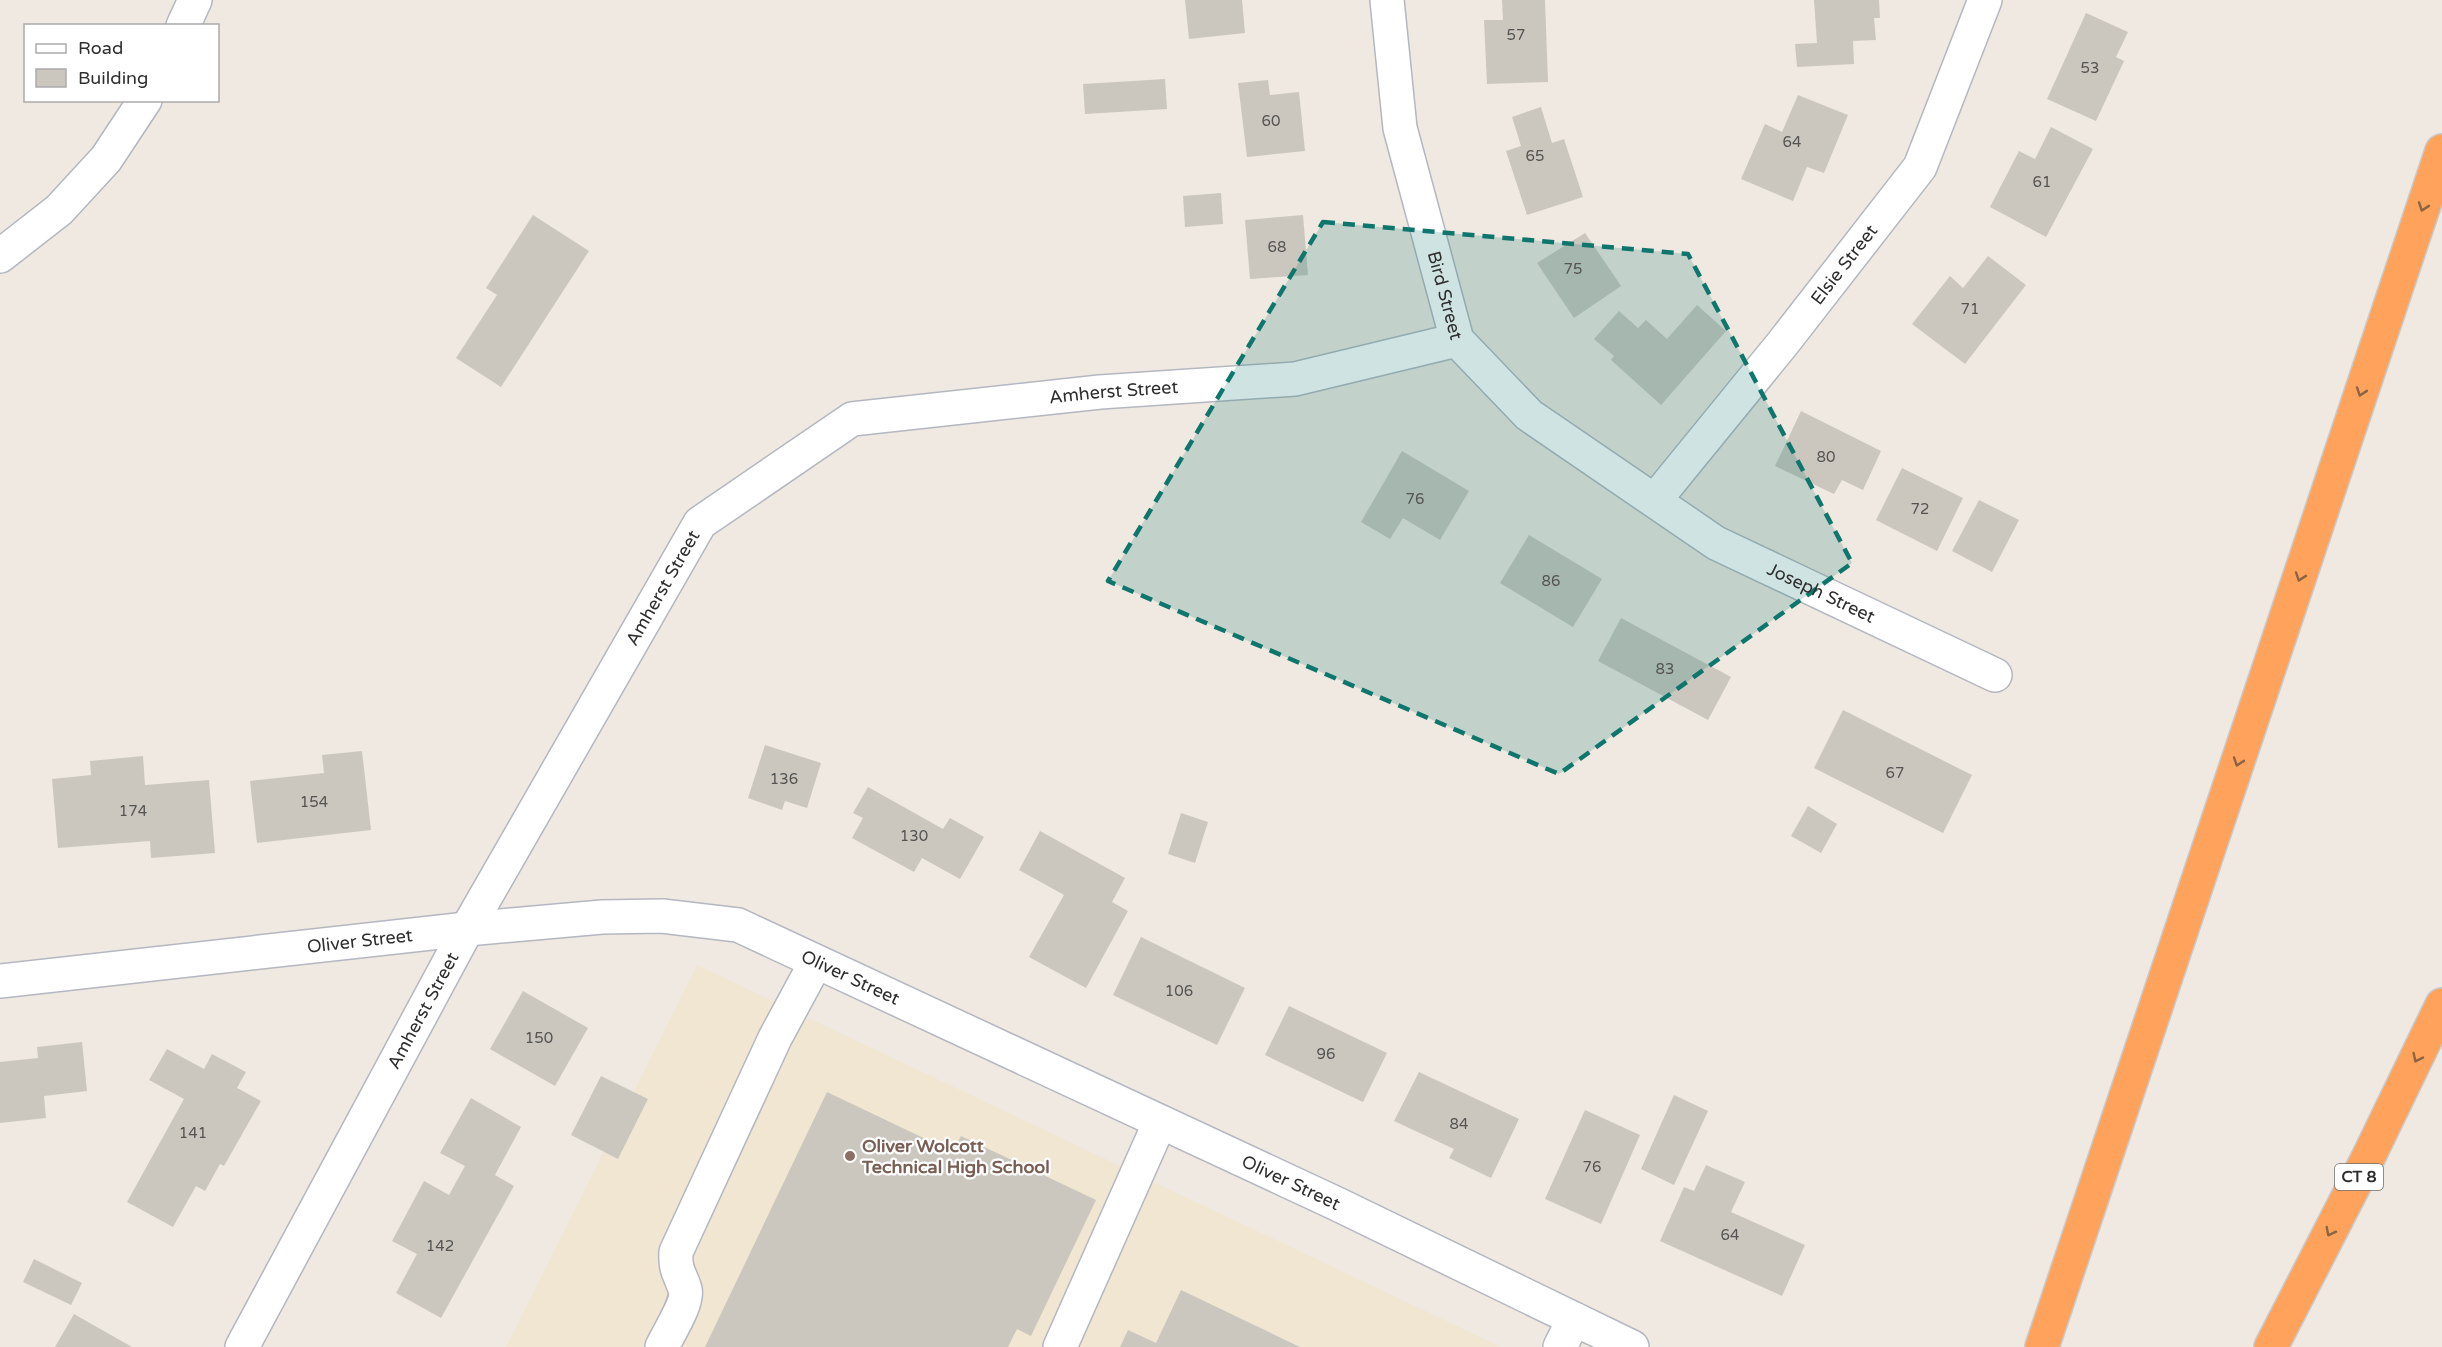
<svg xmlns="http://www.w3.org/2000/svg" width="2442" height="1347" font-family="'Varela Round',sans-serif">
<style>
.education{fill:#f0e6d1}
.building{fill:#cbc7bf}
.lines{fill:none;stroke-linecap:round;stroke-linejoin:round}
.minor-casing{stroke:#b4b7c1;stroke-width:36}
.highway-casing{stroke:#c9c9c9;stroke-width:36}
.minor{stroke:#fff;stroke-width:33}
.highway{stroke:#ffa35c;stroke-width:33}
.oneway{stroke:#8c6343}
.marked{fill:#0f766e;fill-opacity:0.2;stroke:#0f766e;stroke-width:4.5;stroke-dasharray:12 8;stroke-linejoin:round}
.education-dot{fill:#8d6e63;stroke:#fff;stroke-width:2}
.labels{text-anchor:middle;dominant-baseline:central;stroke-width:4.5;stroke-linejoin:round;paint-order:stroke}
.number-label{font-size:15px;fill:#555452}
.shield{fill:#fff;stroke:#6d6d6d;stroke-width:1.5}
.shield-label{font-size:16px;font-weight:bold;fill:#2e2e2e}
.street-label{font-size:18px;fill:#2e2e2e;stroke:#fff}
.education-label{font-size:18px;font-weight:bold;fill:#785e54;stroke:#fff;text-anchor:start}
</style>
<rect width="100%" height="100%" fill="#efe9e1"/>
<polygon class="education" points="697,965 1501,1347 506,1347"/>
<g class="building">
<polygon points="1185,0 1242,0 1245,33 1189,39"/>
<polygon points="1502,0 1545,0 1548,82 1487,84 1484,20 1503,20"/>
<polygon points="1814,0 1879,0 1880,18 1874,18 1876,40 1853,41 1854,64 1797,67 1795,44 1817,43"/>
<polygon points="2086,13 2128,32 2116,57 2124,61 2096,121 2047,99"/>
<polygon points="1165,79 1167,109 1085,114 1083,84"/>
<polygon points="1268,80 1270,95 1299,92 1305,151 1247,157 1238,83"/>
<polygon points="1798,95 1848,115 1824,173 1807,167 1793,201 1741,179 1765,124 1782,132"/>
<polygon points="1541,107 1552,143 1564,139 1583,197 1527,215 1506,151 1521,146 1512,117"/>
<polygon points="2051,127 2093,149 2046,237 1990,207 2019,151 2035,159"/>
<polygon points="1221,193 1223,224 1185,227 1183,196"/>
<polygon points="533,215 589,251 501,387 456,358 497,295 486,288"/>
<polygon points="1303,215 1308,275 1250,279 1245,220"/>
<polygon points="1585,233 1621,286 1574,318 1537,263"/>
<polygon points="1988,256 2026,285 1965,364 1912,324 1950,276 1963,288"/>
<polygon points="1697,305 1726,331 1661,405 1611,360 1614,356 1594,339 1619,311 1638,328 1646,320 1667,339"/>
<polygon points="1801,411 1881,451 1863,490 1842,480 1834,494 1775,466"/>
<polygon points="1402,451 1469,491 1440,540 1403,518 1390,539 1361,522"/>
<polygon points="1902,468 1963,498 1937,551 1876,520"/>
<polygon points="1979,500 2019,520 1992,572 1952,551"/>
<polygon points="1529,535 1602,579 1573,627 1500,583"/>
<polygon points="1621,618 1731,677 1708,720 1598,661"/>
<polygon points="1843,710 1972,775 1943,833 1814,768"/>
<polygon points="765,745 821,763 807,808 785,801 782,810 748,798"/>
<polygon points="362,751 371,830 257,843 250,781 324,773 322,755"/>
<polygon points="143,756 145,785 209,780 215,853 151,858 150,841 58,848 52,779 91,775 90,761"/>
<polygon points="868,787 943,829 950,818 984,837 960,879 922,858 914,872 852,838 863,818 853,813"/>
<polygon points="1808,806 1837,824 1821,853 1791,836"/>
<polygon points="1181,813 1208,822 1195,863 1168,854"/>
<polygon points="1040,831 1125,878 1112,902 1128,911 1086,988 1029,957 1064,895 1019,870"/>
<polygon points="1141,937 1245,988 1217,1045 1113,995"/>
<polygon points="523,991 588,1028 555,1086 490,1049"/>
<polygon points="1289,1006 1387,1053 1363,1102 1265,1055"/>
<polygon points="82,1042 87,1091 44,1096 46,1118 0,1123 0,1062 38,1058 37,1047"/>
<polygon points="167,1049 204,1069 212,1054 246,1072 237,1088 261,1101 224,1166 220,1164 205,1191 196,1186 173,1227 127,1202 184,1099 149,1080"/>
<polygon points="1419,1072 1519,1119 1491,1178 1449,1158 1454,1149 1394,1121"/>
<polygon points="601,1076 648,1099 618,1159 571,1135"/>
<polygon points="827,1092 953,1152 961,1136 1096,1200 1031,1336 1017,1329 1008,1347 705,1347"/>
<polygon points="1674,1095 1708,1111 1674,1185 1641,1169"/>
<polygon points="471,1098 521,1127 495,1175 514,1186 441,1318 396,1293 417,1254 392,1241 424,1181 449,1195 465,1166 440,1153"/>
<polygon points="1585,1110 1640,1135 1601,1224 1545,1199"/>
<polygon points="1706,1165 1745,1182 1731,1212 1805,1245 1782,1296 1660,1241 1684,1187 1694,1191"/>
<polygon points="34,1259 82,1283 71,1305 23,1282"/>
<polygon points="1181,1290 1300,1347 1120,1347 1128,1330 1156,1343"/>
<polygon points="74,1314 132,1347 55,1347"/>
</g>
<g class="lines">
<defs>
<g id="minor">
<path id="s1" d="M 1387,0 L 1400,128 L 1457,340 L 1529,415 L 1716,543 L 1995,675"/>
<polyline points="183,26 195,0"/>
<polyline points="0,256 59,210 106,159 145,100"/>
<path id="s2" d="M 1655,500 L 1783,343 L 1920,167 L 1985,0"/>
<path id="s3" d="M 0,981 L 467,929 L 602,917 L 662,916 L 738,925 L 1335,1203 L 1632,1347"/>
<path id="s4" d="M 242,1347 L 467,929 L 700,523 L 852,419 L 1100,392 L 1295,379 L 1457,340"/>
<path d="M 662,1347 C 668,1334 689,1302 685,1289 C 680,1273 675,1272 676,1252 L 775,1038 L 816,962"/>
<polyline points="1060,1347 1160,1122"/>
<polyline points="1560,1347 1574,1319"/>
</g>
<g id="highway">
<polyline points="2042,1347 2442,151"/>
<polyline points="2271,1347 2368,1158 2442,1005"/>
</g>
</defs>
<use href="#minor" class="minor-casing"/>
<use href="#highway" class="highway-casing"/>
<use href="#minor" class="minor"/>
<use href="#highway" class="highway"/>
</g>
<defs><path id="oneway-chevron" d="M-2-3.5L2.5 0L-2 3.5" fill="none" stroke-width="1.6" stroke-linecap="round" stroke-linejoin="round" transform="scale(1.5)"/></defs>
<g class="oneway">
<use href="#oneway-chevron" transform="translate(2423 207) rotate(109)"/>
<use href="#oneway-chevron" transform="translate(2361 392) rotate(109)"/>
<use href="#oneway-chevron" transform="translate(2300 577) rotate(109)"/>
<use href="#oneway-chevron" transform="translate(2238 762) rotate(109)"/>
<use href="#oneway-chevron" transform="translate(2417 1058) rotate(116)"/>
<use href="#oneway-chevron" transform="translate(2330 1232) rotate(117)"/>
</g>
<path class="marked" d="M 1323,222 L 1688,254 L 1852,563 L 1559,774 L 1108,581 Z"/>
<circle class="education-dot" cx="850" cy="1156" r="6"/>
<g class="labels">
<g class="number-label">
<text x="1516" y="35">57</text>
<text x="2090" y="68">53</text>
<text x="1271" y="121">60</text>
<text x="1792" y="142">64</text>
<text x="1535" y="156">65</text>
<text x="2042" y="182">61</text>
<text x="1277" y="247">68</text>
<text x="1573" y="269">75</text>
<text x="1970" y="309">71</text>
<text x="1826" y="457">80</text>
<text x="1415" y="499">76</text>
<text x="1920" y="509">72</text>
<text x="1551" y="581">86</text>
<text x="1665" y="669">83</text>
<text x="1895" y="773">67</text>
<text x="784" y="779">136</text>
<text x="314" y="802">154</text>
<text x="133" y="811">174</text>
<text x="914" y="836">130</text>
<text x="1179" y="991">106</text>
<text x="539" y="1038">150</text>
<text x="1326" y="1054">96</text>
<text x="1459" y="1124">84</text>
<text x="193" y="1133">141</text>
<text x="1592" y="1167">76</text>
<text x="1730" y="1235">64</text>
<text x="440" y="1246">142</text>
</g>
<rect class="shield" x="2335" y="1164" width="48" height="26" rx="4.5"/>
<g class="shield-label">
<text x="2359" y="1177">CT 8</text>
</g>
<g class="street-label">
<text stroke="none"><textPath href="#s2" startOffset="302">Elsie Street</textPath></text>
<text stroke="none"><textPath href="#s1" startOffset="302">Bird Street</textPath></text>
<text stroke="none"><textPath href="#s4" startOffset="1390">Amherst Street</textPath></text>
<text stroke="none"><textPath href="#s4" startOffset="868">Amherst Street</textPath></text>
<text stroke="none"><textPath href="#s1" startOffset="795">Joseph Street</textPath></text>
<text stroke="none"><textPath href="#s3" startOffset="362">Oliver Street</textPath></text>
<text stroke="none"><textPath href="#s3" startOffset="866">Oliver Street</textPath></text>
<text stroke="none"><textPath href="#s4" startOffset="382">Amherst Street</textPath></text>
<text stroke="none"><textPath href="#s3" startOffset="1352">Oliver Street</textPath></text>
</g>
<g class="education-label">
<text x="862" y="1146">Oliver Wolcott<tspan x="862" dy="21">Technical High School</tspan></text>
</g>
</g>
<rect x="24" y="24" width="195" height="78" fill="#ffffff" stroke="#ababab" stroke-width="1.5"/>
<rect x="36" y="44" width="30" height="9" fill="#ffffff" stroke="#ababab" stroke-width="1.5"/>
<text x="78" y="54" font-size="18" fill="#2e2e2e">Road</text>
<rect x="36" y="69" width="30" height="18" fill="#cbc7bf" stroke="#ababab" stroke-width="1.5"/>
<text x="78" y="84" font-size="18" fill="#2e2e2e">Building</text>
</svg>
